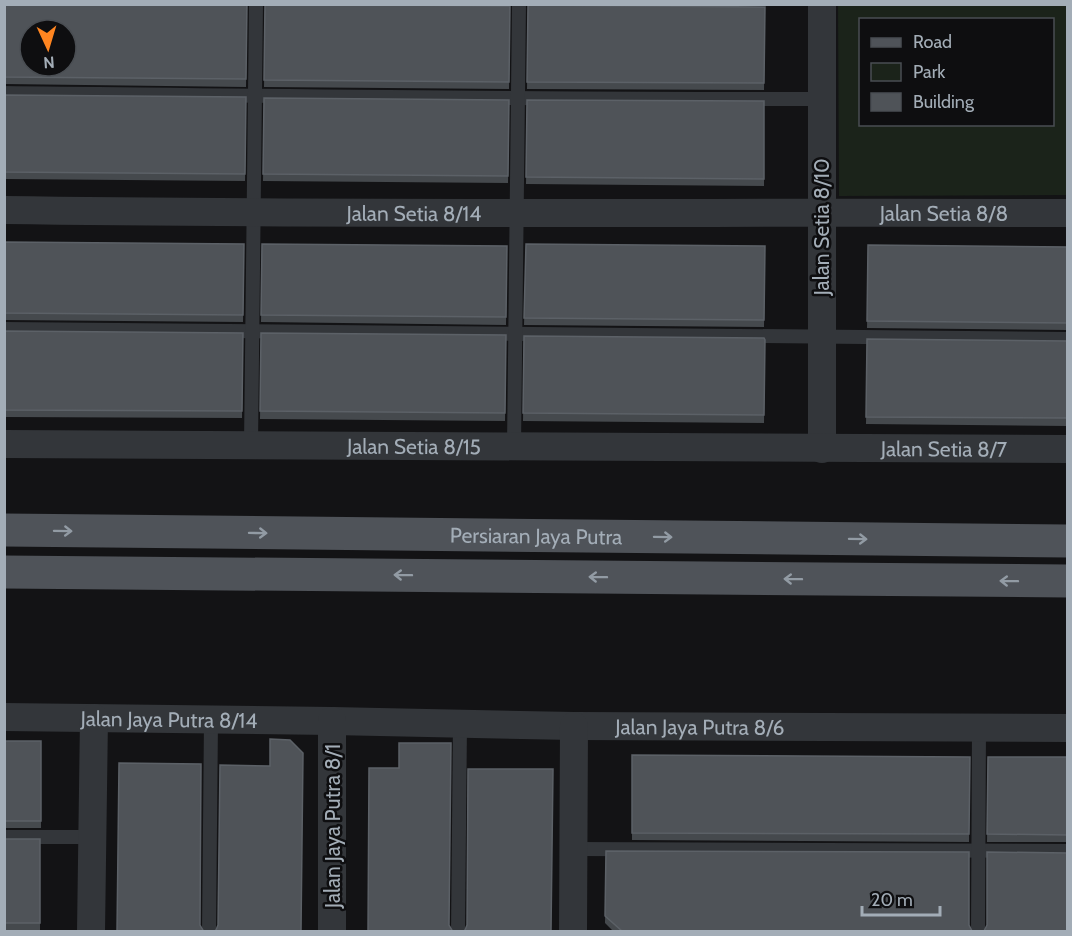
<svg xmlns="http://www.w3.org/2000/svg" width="1072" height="936" font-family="Cabin,sans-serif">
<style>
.green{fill:#1b231a;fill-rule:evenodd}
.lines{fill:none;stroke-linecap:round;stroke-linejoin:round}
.lane{stroke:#33363a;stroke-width:14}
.street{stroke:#33363a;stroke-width:28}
.primary{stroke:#4f5359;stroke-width:33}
.wall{fill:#45494d}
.building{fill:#4f5358;stroke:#5c6167;stroke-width:1.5;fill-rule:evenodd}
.oneway{stroke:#929ba4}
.labels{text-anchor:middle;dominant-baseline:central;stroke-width:5;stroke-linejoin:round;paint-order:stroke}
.street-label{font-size:21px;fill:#a3adb7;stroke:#0e0e10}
</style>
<rect width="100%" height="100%" fill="#131315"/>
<path class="green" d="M 838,5 L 1067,5 L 1067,195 L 839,196 ZM 860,20 L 1052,20 L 1052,124 L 860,124 Z"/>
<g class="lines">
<g class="lane">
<path d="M 4,93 C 277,96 549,100 821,99"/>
<polyline points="4,329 1068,339"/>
<polyline points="251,445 256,4"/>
<polyline points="514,447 519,4"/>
<polyline points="4,837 93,837"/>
<polyline points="573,849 1068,851"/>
<polyline points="209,932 211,720"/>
<polyline points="458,932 460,723"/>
<polyline points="978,932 979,727"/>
</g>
<g class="street">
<polyline points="822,4 822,449"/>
<path id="s1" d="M 4,210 C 359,215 713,212 1068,213"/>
<path id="s2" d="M 4,444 L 1068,449"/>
<path id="s3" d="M 4,717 L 332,721 L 574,726 L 1068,728"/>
<polyline points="91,932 94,718"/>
<polyline points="332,932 332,721"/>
<polyline points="573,932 574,726"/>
</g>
<g class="primary">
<path id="s4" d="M 4,530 L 1068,541"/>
<polyline points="4,572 1068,581"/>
</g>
</g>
<g class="wall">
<polygon points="4,4 247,4 246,87 4,84"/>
<polygon points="265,4 510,6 509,89 264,87"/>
<polygon points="528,5 765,7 764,90 527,89"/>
<polygon points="4,95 246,97 245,181 4,179"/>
<polygon points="264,98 509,100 508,183 263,181"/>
<polygon points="527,100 764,101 764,186 526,184"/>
<polygon points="4,242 244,244 243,322 4,320"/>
<polygon points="262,244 507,246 506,325 261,322"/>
<polygon points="526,244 765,246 764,327 524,325"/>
<polygon points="868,245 1068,247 1068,330 867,328"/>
<polygon points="4,331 243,333 242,418 4,417"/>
<polygon points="261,333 506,335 505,421 260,419"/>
<polygon points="524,336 765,340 764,423 523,421"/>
<polygon points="867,339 1068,341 1068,426 866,424"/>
<rect x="4" y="741" width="37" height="87"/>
<polygon points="632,755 970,757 969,842 632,840"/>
<polygon points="988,757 1068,757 1068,842 987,842"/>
<rect x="4" y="839" width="36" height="92"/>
<polygon points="606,851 969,925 972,932 614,932 605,923"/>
</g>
<g class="building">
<path d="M 4,4 L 247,4 L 246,79 L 4,77 ZM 30,30 L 66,30 L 66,66 L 30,66 Z"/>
<polygon points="265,4 510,6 509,82 264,80"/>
<polygon points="528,5 765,7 764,83 527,82"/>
<polygon points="4,95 246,97 245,174 4,172"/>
<polygon points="264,98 509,100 508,176 263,174"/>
<polygon points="527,100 764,101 764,179 526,177"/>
<polygon points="4,242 244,244 243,315 4,313"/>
<polygon points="262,244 507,246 506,317 261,315"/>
<polygon points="526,244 765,246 764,320 524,318"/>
<polygon points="868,245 1068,247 1068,323 867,321"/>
<polygon points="4,331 243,333 242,411 4,410"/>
<polygon points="261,333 506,335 505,413 260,411"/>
<polygon points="524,336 764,338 765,340 764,415 523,413"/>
<polygon points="867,339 1068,341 1068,418 866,417"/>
<polygon points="270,739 290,740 303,753 301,932 213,932 216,930 218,925 220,765 270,766"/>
<rect x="4" y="741" width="37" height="80"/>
<polygon points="399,743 451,743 449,925 453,932 368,932 369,768 399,768"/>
<polygon points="632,755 970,757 969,834 632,833"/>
<polygon points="988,757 1068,757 1068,835 987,834"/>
<polygon points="119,763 201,764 200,925 204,932 117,932"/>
<polygon points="468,769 553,769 551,932 462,932 465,930 467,925"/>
<rect x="4" y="839" width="36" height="84"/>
<polygon points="606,851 969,852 969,925 972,931 622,931 605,916"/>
<polygon points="987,852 1068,853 1068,931 984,931 987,925"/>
</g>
<defs><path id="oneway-shaft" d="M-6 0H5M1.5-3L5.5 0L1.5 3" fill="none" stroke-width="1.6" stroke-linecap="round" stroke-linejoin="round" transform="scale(1.5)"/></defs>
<g class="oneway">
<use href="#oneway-shaft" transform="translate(63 531) rotate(1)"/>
<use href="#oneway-shaft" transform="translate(258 533) rotate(1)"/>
<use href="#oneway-shaft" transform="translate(663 537) rotate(1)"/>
<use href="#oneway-shaft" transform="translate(858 539) rotate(1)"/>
<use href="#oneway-shaft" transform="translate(403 575) rotate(-179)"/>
<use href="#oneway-shaft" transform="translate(598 577) rotate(-179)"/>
<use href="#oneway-shaft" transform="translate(793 579) rotate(-179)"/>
<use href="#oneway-shaft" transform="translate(1009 581) rotate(-179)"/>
</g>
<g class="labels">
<g class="street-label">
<text stroke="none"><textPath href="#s1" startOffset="410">Jalan Setia 8/14</textPath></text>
<text stroke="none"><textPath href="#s1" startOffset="940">Jalan Setia 8/8</textPath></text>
<text transform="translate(821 227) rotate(-90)">Jalan Setia 8/10</text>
<text stroke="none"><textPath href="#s2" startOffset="410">Jalan Setia 8/15</textPath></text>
<text stroke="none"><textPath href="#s2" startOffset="940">Jalan Setia 8/7</textPath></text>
<text stroke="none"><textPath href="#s4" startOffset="532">Persiaran Jaya Putra</textPath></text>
<text stroke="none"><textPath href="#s3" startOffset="165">Jalan Jaya Putra 8/14</textPath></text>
<text stroke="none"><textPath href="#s3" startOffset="696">Jalan Jaya Putra 8/6</textPath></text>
<text transform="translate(332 826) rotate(-90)">Jalan Jaya Putra 8/1</text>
</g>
</g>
<rect width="1072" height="936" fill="none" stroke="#a3adb7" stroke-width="12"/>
<rect x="859" y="18" width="195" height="108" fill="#0e0e10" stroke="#4a4e53" stroke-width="1.5"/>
<rect x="871" y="38" width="30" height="9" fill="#4f5359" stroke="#4a4e53" stroke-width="1.5"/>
<text x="913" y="48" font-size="18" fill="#a3adb7">Road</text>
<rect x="871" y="63" width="30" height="18" fill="#1b231a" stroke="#4a4e53" stroke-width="1.5"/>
<text x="913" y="78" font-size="18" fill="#a3adb7">Park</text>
<rect x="871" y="93" width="30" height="18" fill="#4f5358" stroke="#4a4e53" stroke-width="1.5"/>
<text x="913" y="108" font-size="18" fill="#a3adb7">Building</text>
<g transform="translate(48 48) rotate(176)"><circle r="28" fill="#0e0e10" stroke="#4a4e53" stroke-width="1.5"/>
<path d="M0-4.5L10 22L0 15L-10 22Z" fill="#ff8520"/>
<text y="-9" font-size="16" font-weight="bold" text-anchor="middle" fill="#a3adb7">N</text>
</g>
<path d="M862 906v9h78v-9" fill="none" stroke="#a3adb7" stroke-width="3"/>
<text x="871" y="906" font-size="18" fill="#a3adb7" stroke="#0e0e10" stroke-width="4.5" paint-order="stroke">20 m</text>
</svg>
